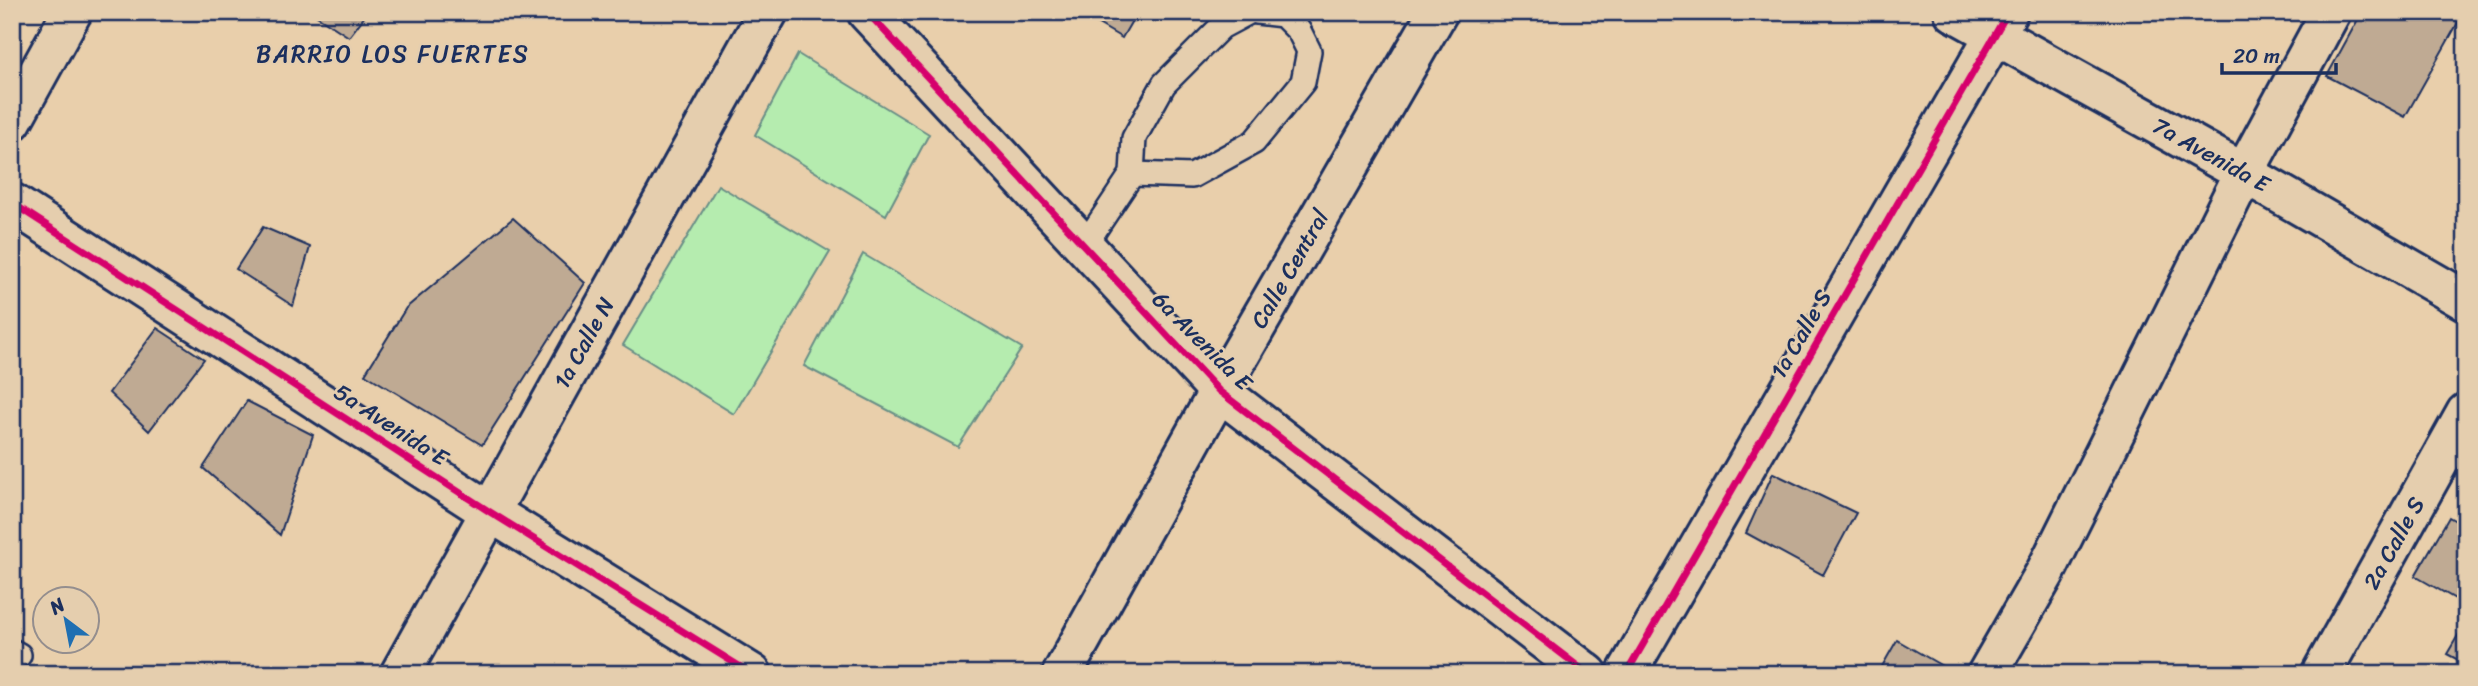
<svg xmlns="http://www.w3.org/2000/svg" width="2478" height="686" font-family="Sriracha,sans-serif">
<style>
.green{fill:#b5ecaf;stroke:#688e86;stroke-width:2}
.building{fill:#bfaa93;stroke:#1b2f5e;stroke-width:2}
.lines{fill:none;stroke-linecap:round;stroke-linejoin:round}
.service-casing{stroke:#1b2f5e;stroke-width:28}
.minor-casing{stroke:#1b2f5e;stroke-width:44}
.service{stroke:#e5ceae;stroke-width:23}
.minor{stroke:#e5ceae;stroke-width:38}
.cycleway-casing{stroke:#e5ceae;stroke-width:11}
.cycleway{stroke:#d6006c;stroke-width:7}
.labels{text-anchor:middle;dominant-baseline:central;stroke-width:5;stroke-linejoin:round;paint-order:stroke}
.street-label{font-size:23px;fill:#1b2f5e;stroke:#e5ceae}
.neighbourhood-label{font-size:24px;letter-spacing:2px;fill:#1b2f5e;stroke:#e5ceae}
</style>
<rect width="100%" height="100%" fill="#e9cfab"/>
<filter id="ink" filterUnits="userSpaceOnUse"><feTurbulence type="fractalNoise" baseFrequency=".0143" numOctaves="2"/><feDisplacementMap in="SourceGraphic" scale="14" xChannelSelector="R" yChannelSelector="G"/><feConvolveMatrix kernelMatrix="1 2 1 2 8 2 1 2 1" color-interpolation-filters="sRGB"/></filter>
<g filter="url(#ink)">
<g class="green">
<polygon points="798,54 929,134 886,215 755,135"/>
<polygon points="718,185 830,252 734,414 623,345"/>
<polygon points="863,254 1022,348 958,447 804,366"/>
</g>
<g class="building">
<polygon points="311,12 368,12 349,37"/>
<polygon points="1078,12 1137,12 1122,38"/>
<polygon points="2362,12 2464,12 2405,117 2327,76"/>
<polygon points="513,218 585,283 482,445 365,374 406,308"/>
<polygon points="263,227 310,247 293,306 236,269"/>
<polygon points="157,328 204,359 149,431 109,393"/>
<polygon points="247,401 313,435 280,535 203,468"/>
<polygon points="1773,473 1856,513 1823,575 1746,533"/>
<polygon points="2449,517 2466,527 2466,605 2415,576"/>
<polygon points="2466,622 2466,664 2447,654"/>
<polygon points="1897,640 1956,674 1885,674 1880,670"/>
</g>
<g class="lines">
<defs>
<g id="service">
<polyline points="1132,174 1192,176 1254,142 1303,82 1309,51 1299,31 1283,15 1257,12"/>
<polyline points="1084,246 1132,174 1134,138 1164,84 1221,27 1249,12"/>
<polyline points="12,651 19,655"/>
</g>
<g id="minor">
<polyline points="867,12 1219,391 1588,674"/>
<polyline points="1954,12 2244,173 2466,301"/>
<polyline points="12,121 72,12"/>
<polyline points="12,203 490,512 752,674"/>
<polyline points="400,674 768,12"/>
<polyline points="1062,674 1219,391 1438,12"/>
<polyline points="1626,674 2008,12"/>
<polyline points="1987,674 2045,573 2244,173 2331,12"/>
<polyline points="2321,674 2466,413"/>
</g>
</defs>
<use href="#service" class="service-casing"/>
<use href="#minor" class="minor-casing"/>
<use href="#service" class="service"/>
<use href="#minor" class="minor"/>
<defs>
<g id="cycleway">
<polyline points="867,12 1219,391 1588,674"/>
<polyline points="12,203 490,512 752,674"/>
<polyline points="1626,674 2008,12"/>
</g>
</defs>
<use href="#cycleway" class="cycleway-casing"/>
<use href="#cycleway" class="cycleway"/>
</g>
</g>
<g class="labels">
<g class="street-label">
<text transform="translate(2211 155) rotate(29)">7a Avenida E</text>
<text transform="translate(1290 269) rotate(-60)">Calle Central</text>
<text transform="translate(1801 334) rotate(-60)">1a Calle S</text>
<text transform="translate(1202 341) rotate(45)">6a Avenida E</text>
<text transform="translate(584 343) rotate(-61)">1a Calle N</text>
<text transform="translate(391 425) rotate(33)">5a Avenida E</text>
<text transform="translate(2394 543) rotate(-61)">2a Calle S</text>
</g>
<g class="neighbourhood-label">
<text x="393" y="54">BARRIO LOS FUERTES</text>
</g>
</g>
<rect width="2478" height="686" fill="none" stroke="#e5ceae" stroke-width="42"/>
<rect x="21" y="21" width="2436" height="644" fill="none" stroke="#1b2f5e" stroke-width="2.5" filter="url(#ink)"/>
<g transform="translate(66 620) rotate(328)"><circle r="33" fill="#e5ceae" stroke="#948e8e" stroke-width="2"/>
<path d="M0-5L12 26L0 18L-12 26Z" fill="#1f6fb2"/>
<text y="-10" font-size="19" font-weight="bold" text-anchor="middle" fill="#1b2f5e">N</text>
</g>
<path d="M2222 63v10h114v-10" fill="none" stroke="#1b2f5e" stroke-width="3.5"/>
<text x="2233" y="63" font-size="21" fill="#1b2f5e" stroke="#e5ceae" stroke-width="5" paint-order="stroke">20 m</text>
</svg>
